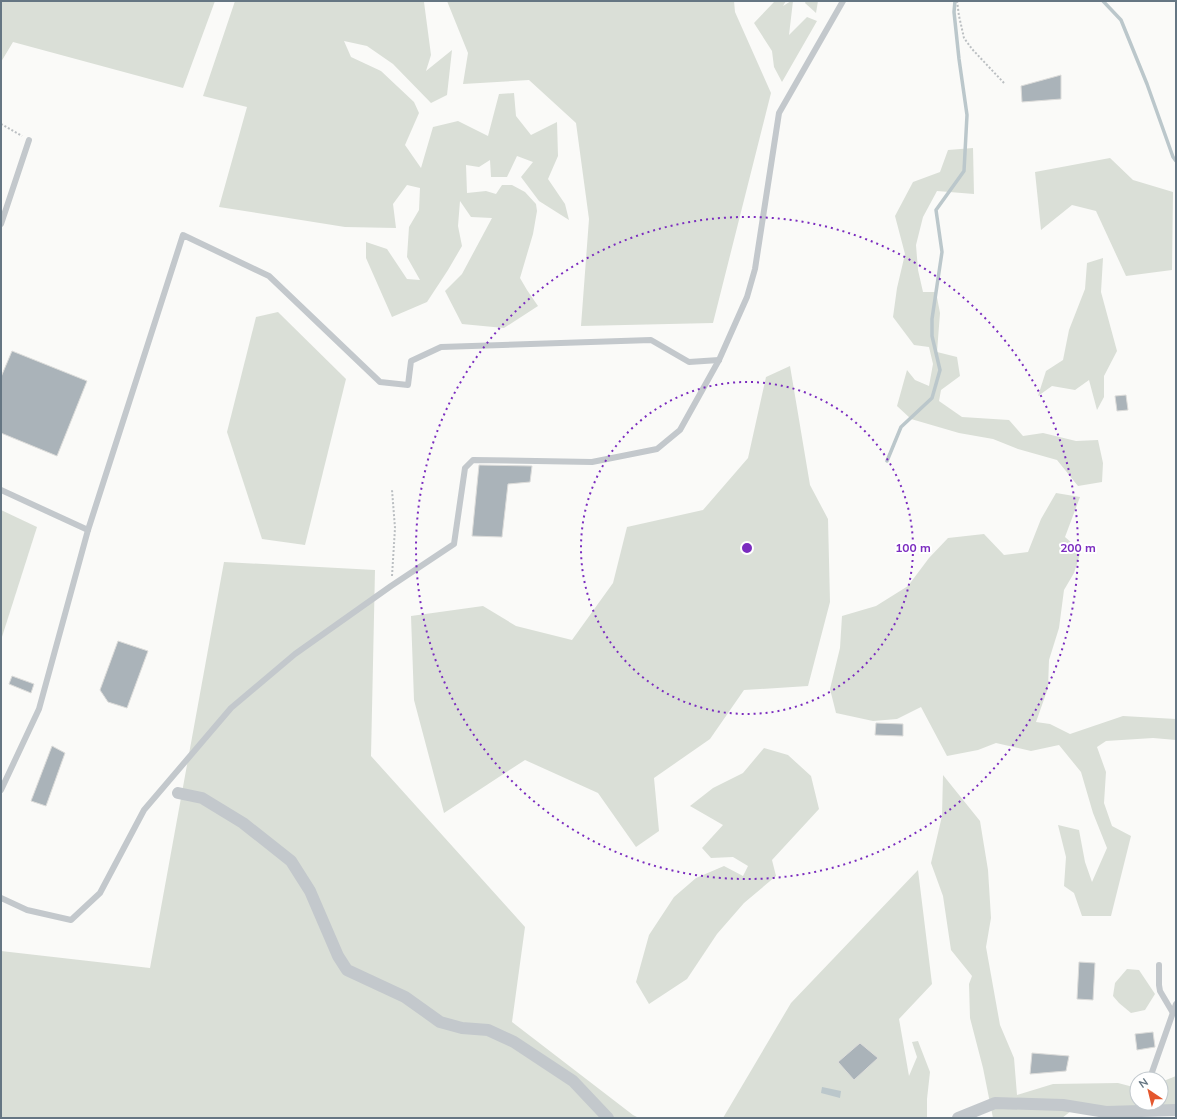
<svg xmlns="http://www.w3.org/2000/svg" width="1177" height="1119" font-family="Mulish,sans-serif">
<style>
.green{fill:#dadfd7}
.water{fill:#bbc7cb}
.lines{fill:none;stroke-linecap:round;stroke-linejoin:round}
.stream{stroke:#bbc7cb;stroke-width:3.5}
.building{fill:#aab3b9;stroke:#dcdcda}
.path{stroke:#bbbfc2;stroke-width:2;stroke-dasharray:2 2;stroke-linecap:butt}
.service{stroke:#c3c8cc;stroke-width:6}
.minor{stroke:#c3c8cc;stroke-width:12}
.ring{fill:none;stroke:#7b2cbf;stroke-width:2;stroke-dasharray:2 4}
.centre{fill:#7b2cbf;stroke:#fff;stroke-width:2}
.ring-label{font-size:12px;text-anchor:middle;font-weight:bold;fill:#7b2cbf;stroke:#fff;stroke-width:4;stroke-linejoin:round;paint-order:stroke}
</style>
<rect width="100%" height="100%" fill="#fafaf8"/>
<g class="green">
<polygon points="1,1 215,1 183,88 13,42 1,62"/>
<polygon points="235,1 424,2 431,55 426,71 452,50 447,95 431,103 393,64 367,46 344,41 351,57 381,71 414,102 419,113 405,145 421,168 433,127 458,121 488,136 499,94 514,93 516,116 531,135 557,122 558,156 548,179 565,204 569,220 539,201 521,177 533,162 517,156 507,177 491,177 490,160 479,167 466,165 467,193 486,191 496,194 502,185 512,185 525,192 536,204 537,211 533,234 520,278 527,290 538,306 504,328 462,324 445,291 462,274 492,218 471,217 460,201 458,226 462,246 448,270 427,302 392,317 366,258 366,242 387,249 407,279 420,280 407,257 409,227 419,210 420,188 407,185 393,204 396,228 345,227 219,207 247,107 203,96"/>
<polygon points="447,1 734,1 735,12 771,93 713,323 581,326 589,219 576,123 529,80 463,84 468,53"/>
<polygon points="773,1 786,1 783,6 791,1 793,1 789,35 807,17 817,21 782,82 774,67 772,51 754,23 774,2"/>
<polygon points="806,1 818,1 816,13 805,3"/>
<polygon points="973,148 974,194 937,191 923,217 916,245 918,270 923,292 936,292 940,313 937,352 957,357 960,376 941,390 939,401 962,417 1009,420 1023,436 1043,433 1076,441 1098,440 1103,463 1102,482 1078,486 1057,460 1018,449 993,439 959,433 911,419 897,406 907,370 915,380 929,386 933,364 929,347 914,345 893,317 897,288 905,254 895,216 913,182 940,172 948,150"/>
<polygon points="1110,158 1133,180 1173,192 1172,270 1126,276 1096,211 1072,205 1041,230 1035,172"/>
<polygon points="1103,258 1101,292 1117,351 1104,376 1104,397 1097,410 1089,380 1075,390 1052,386 1038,396 1046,371 1063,360 1069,330 1085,289 1087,263"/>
<polygon points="278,312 346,379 305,545 262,539 227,432 256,317"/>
<polygon points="790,366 810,485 828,519 830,602 808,686 744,690 710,739 654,778 659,831 636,847 598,793 525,760 444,813 414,700 411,616 483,606 516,626 572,640 613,583 627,527 703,510 748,458 766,377"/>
<polygon points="1056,493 1080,497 1065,537 1081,551 1074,573 1064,590 1059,628 1049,660 1048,688 1036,722 1050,724 1070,734 1123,716 1176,719 1176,740 1153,738 1106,741 1097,747 1106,772 1104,803 1112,826 1131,836 1111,916 1082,916 1074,893 1064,886 1066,857 1058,825 1079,830 1085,862 1092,882 1107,848 1093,813 1081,772 1059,745 1031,751 996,743 978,750 947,756 921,707 897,719 873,721 836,713 830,689 840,648 842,616 876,606 908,586 929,558 948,538 984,534 1004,555 1028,552 1041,519"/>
<polygon points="1,510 37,527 1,640"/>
<polygon points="224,562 375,570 371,756 525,927 512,1022 633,1115 639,1118 1,1118 1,951 150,968"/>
<polygon points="764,748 788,755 811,776 819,809 772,860 776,876 744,903 717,934 687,979 649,1004 636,982 649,935 674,897 696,878 724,866 743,876 748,866 733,857 711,858 702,848 723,825 690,806 713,788 743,773"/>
<polygon points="943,775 980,821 988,870 991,918 986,947 1000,1025 1014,1058 1017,1095 1053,1084 1118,1083 1137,1088 1137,1103 1161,1103 1161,1082 1176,1076 1176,1112 1146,1113 1140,1118 1105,1118 1080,1104 1062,1118 993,1118 983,1068 970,1018 969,984 972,976 951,950 943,896 931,863 942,816"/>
<polygon points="918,870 932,984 899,1019 909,1076 917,1057 912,1042 918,1041 930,1072 927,1099 927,1118 723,1118 791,1003"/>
<polygon points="1127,969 1139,970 1155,994 1145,1010 1131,1013 1119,1003 1113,996 1115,983"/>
</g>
<polygon class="water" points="822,1087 841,1091 840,1098 821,1093"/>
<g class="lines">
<g class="stream">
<polyline points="1103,1 1121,20 1147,84 1173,157 1176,161"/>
<polyline points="887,461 901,427 932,398 940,370 932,336 932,319 942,252 936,210 964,171 967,115 959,59 954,12 955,1"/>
</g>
</g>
<g class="building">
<polygon points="1061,75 1061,99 1022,102 1021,86"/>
<polygon points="12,351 87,381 57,456 1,433 1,377"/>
<polygon points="1126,395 1128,410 1117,411 1115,396"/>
<polygon points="479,465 532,466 530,482 508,484 502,537 472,536"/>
<polygon points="118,641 148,651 127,708 108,702 100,690"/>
<polygon points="12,676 34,684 31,693 9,684"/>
<polygon points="876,723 903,724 903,736 875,735"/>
<polygon points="52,746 65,753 46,806 31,801"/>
<polygon points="1079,962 1095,963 1093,1000 1077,999"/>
<polygon points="1153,1032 1155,1047 1137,1050 1135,1034"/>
<polygon points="860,1043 878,1058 854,1080 838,1062"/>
<polygon points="1032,1053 1069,1056 1066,1071 1030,1074"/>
</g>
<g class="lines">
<g class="path">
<polyline points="957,1 959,16 964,38 972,49 1004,83"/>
<polyline points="1,124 22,136"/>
<polyline points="392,576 395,528 392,490"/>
</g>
<g class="service">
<polyline points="1,224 29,140"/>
<polyline points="1,490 88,530 183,235 269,276 380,382 408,385 411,361 441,347 651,340 689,362 719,360"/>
<polyline points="1,790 39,709 88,530"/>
<polyline points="1,898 27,910 71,920 100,893 144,810 231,708 295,654 391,586 454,544 465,468 473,460 592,462 657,449 680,430 719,360 747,297 755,269 779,113 843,1"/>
<polyline points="1159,965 1159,985 1160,991 1173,1013"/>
<polyline points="1151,1079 1151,1075 1176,1004"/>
</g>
<g class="minor">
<polyline points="178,793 202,798 243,823 291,861 310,891 338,956 347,970 405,997 440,1022 462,1028 488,1030 514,1042 573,1081 608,1118"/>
<polyline points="958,1118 995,1103 1063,1105 1106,1112 1176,1110"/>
</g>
</g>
<g class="ring">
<circle cx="747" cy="548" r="166"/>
<circle cx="747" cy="548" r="331"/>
</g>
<circle cx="747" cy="548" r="6" class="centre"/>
<g class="ring-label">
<text x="913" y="552">100 m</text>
<text x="1078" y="552">200 m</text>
</g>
<rect width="1177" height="1119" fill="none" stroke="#657683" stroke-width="4"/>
<g transform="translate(1149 1091) rotate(325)"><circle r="19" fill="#ffffff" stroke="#c1c8cd"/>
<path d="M0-3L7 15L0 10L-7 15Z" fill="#e4572e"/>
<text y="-6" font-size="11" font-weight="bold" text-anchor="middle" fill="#657683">N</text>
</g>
</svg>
